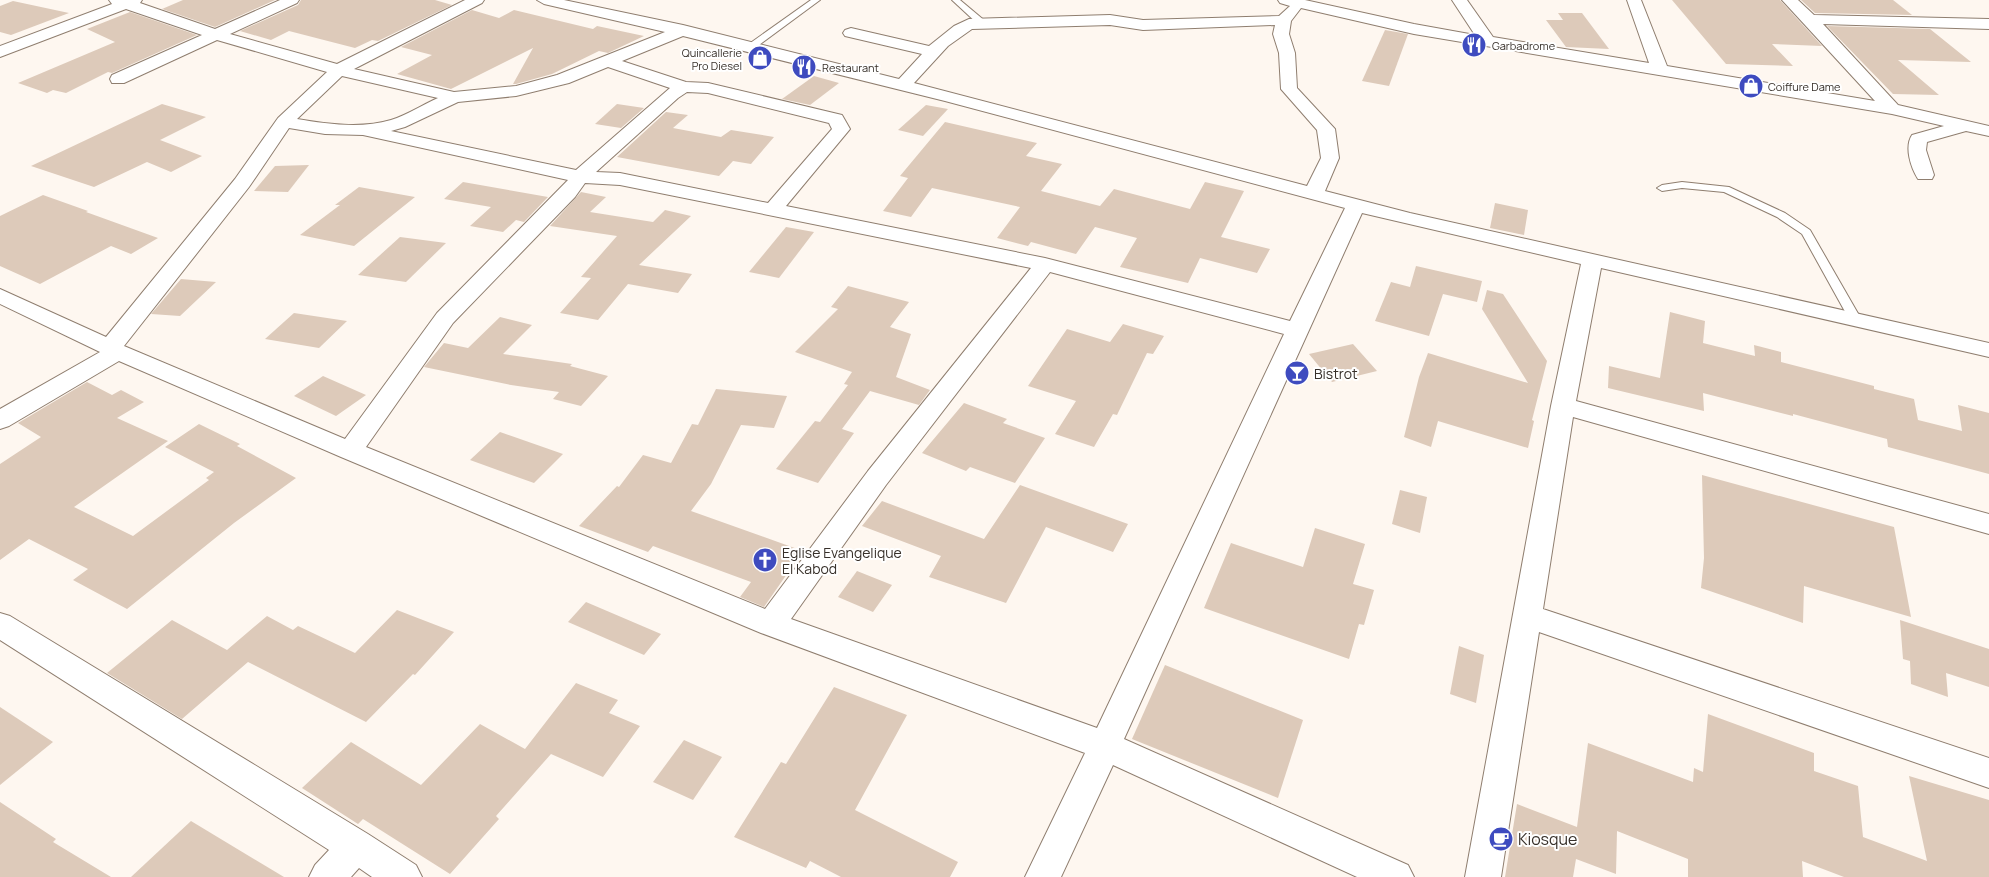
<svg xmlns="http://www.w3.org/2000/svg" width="1989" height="877" font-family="Manrope,sans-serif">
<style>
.building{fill:#ddcaba}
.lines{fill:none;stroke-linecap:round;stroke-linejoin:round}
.lane-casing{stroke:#8f7e6f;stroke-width:2}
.street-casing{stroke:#8f7e6f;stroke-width:2}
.lane{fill:#fff;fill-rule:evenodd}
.street{fill:#fff;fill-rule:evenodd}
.labels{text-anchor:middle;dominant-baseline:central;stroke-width:4;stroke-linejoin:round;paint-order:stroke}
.far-poi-label{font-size:11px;fill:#37302a;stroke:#fff;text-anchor:start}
.poi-label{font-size:14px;fill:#37302a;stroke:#fff;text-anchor:start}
.near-poi-label{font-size:16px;fill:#37302a;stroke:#fff;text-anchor:start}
</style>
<rect width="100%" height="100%" fill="#fef7f0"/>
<g class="building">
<polygon points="183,0 275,0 215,27 162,9"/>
<polygon points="301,0 435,0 452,5 378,41 372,40 355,48 289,31 271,40 240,31 298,5"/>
<polygon points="1672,0 1780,0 1822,46 1772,44 1793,66 1726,64"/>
<polygon points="1801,0 1893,0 1912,15 1815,13"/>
<polygon points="13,1 69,13 11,35 0,32 0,6"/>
<polygon points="472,10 499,18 514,10 593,29 597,26 644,36 608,53 599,51 552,74 516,84 513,84 533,48 451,89 397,74 432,55 401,47"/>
<polygon points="130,12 197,35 112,73 108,72 66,93 53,90 47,93 18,83 115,42 87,29"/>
<polygon points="1558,13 1582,13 1609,49 1566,47 1546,20 1563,20"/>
<polygon points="1827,26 1930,29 1971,62 1898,60 1939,95 1893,94"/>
<polygon points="1385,30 1408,34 1389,86 1362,81"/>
<polygon points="814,76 839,83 810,105 782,99"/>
<polygon points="162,104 206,117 160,140 202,156 171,172 147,162 94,187 31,166"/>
<polygon points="617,104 644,108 621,128 595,124"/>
<polygon points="926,105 948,109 923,136 898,130"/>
<polygon points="666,112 688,115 673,128 721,137 731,130 774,137 751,164 733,161 719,176 617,157"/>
<polygon points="945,122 1037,143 1026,156 1062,164 1041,191 1100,206 1114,189 1190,209 1205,182 1244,191 1221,237 1270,249 1257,273 1200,258 1188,283 1120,267 1137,238 1095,227 1076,254 1031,242 1028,246 997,238 1020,207 932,188 911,217 883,211 908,178 900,176"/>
<polygon points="309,165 288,192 254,191 275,166"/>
<polygon points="463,182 548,197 524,222 516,220 503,232 470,226 491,207 444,199"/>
<polygon points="359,187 415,197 354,246 300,235 340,205 335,205"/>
<polygon points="581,192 606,197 590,212 653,222 665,210 691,216 639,265 692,274 678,293 628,284 598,320 560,313 591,278 581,277 617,236 550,226"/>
<polygon points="43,195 88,211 86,212 158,238 131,254 111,246 40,284 0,266 0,216"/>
<polygon points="1495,203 1528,210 1524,235 1490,228"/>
<polygon points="786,227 814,232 779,278 749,272"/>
<polygon points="400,237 446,243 406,282 358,275"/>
<polygon points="1416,266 1482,281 1477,302 1443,294 1429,336 1375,321 1391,282 1410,287"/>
<polygon points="181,279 216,282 180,316 151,314"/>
<polygon points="848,286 909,302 890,327 911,334 896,377 930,390 919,405 870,391 842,429 854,433 818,483 776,469 815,421 820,422 848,385 844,384 852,372 795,352 838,309 831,307"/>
<polygon points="1487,290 1503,294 1547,361 1532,420 1534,421 1528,448 1438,421 1431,447 1404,437 1419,377 1428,353 1528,383 1482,309"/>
<polygon points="1670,312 1705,321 1703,343 1755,356 1754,345 1781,352 1781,362 1874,386 1874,389 1914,399 1918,420 1962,431 1958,405 1989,413 1989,474 1888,447 1887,439 1793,414 1793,416 1703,393 1704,411 1608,388 1609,366 1660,378"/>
<polygon points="294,313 347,321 319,348 265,339"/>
<polygon points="500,317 532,325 503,354 572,364 570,366 608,376 581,406 553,399 559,392 511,385 424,367 444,343 468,348"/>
<polygon points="1123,324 1164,336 1153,354 1147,353 1117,415 1113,414 1094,447 1055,434 1076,401 1028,386 1067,329 1110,342"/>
<polygon points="1353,344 1377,371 1332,382 1309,354"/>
<polygon points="323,376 366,395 336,416 294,396"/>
<polygon points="87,382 112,395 121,390 144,402 117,418 168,441 74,507 133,536 209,480 206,478 214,472 165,447 199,424 240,444 237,446 296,478 234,523 127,609 73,580 88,569 29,539 0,560 0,464 41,437 18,423"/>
<polygon points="716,389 787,396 774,428 741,425 711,484 691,511 803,551 764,607 740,597 751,582 653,546 648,552 579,526 617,486 619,487 643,455 671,463 692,424 698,425"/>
<polygon points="964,403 1007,419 1003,423 1045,438 1015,483 970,467 966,471 922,453"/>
<polygon points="500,432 563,454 534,483 470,460"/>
<polygon points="1702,475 1894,527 1911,617 1804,586 1803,623 1701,588 1704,558"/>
<polygon points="1020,485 1128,524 1113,552 1046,527 1006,603 929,577 941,556 862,526 882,501 984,539"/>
<polygon points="1400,490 1427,497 1420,533 1392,524"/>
<polygon points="1315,528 1365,544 1353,584 1374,590 1364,625 1359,624 1349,659 1204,608 1231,543 1303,567"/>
<polygon points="857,571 892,585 873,612 838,597"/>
<polygon points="586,602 661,634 644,655 568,622"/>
<polygon points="397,610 454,632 415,675 413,674 366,722 248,662 182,719 107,673 172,620 227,650 267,616 293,630 298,626 355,653"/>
<polygon points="1900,620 1989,649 1989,687 1946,673 1948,697 1911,684 1910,661 1903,659"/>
<polygon points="1459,646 1484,655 1476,703 1450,694"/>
<polygon points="1165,665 1303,720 1278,798 1132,739"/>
<polygon points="576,683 618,700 609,713 640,726 603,777 551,754 496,816 499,819 450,874 363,819 358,824 302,788 351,742 421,785 480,724 525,749"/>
<polygon points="834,687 907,715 855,810 958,862 950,877 841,877 810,861 806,868 734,837 781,762 786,764"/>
<polygon points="0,707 53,742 0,785"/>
<polygon points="1708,714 1814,753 1814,771 1858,786 1863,837 1927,861 1909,776 1989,800 1989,877 1844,877 1802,861 1803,877 1688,877 1688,859 1617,831 1616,874 1576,859 1573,877 1505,877 1517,804 1577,827 1588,743 1693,782 1694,768 1703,772"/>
<polygon points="684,740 722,757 693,800 653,782"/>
<polygon points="0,802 56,839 53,842 111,877 0,877"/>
<polygon points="191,821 284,877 131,877"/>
</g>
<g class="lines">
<defs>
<g id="lane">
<polygon points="811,0 820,0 755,48 749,48 749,44"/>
<polygon points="952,0 960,0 985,21 985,25 979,25"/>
<polygon points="1682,182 1729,187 1785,213 1810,230 1860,317 1858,319 1854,320 1848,317 1802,234 1777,217 1724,192 1682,188 1662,191 1657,188 1662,185"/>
</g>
<g id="street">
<path d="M 109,0 L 142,0 L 140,3 L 215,29 L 280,0 L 299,0 L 297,3 L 230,34 L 337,64 L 465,0 L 484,0 L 482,3 L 354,69 L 454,92 L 516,86 L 557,75 L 665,32 L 544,4 L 537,0 L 564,0 L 683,25 L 899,79 L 922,54 L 845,36 L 843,33 L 845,30 L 851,28 L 929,46 L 954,26 L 969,19 L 1110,15 L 1143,20 L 1279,16 L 1290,6 L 1280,3 L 1278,0 L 1305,0 L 1414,24 L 1475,35 L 1452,0 L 1467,0 L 1493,37 L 1649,63 L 1627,0 L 1641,0 L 1667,66 L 1875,101 L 1782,0 L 1798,0 L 1814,15 L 1989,19 L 1989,29 L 1823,24 L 1898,105 L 1989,126 L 1989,136 L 1966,131 L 1927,142 L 1926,150 L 1934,175 L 1932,179 L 1918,179 C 1911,168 1904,147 1912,135 L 1944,126 L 1892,114 L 1414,34 L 1301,8 L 1291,21 L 1289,34 L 1295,53 L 1297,88 L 1335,129 L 1339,158 L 1325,191 L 1410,213 L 1989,343 L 1989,357 L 1601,268 L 1576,401 L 1989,514 L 1989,534 L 1573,417 L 1543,609 L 1989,758 L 1989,788 L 1539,632 L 1501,877 L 1465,877 L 1551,406 L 1581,264 L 1362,213 L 1124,739 L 1408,865 L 1414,877 L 1357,877 L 1113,765 L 1061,877 L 1025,877 L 1085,753 L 761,633 L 341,457 L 119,361 L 9,426 L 0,429 L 0,409 L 100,352 L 0,304 L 0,289 L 106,337 L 235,179 L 278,118 L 327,72 L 217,40 L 124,83 L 112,83 L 110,79 L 112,75 L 202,35 L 126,9 L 0,57 L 0,46 L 112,4 ZM 1110,25 L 1143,30 L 1275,25 L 1273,34 L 1279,53 L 1281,89 L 1317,130 L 1321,158 L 1307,186 L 914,83 L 948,46 L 972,29 ZM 683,36 L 945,101 L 1345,208 L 1290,321 L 1045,258 L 786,206 L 850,129 L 842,115 L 708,83 L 686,82 L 622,61 ZM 608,67 L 670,88 L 576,170 L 391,131 L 405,127 L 458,102 L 516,96 L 569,83 ZM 342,76 L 438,98 C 422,105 407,115 391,120 C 361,129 327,124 297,119 ZM 687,92 L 708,93 L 829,123 L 832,129 L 768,203 L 620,173 L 596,172 L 678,98 ZM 289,128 L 325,134 L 363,135 L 568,180 L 437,313 L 345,439 L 124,346 L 249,187 ZM 585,183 L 620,185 L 1031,268 L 868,471 L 765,609 L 366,447 L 453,323 L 575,197 ZM 1050,272 L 1284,334 L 1097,728 L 791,619 L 886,485 Z"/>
<polygon points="0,613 10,616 368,834 416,865 422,877 372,877 359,868 351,877 309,877 315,865 329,850 0,640"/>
</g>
</defs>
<use href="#lane" class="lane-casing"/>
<use href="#street" class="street-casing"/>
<use href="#lane" class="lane"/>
<use href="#street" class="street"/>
</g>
<defs>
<symbol id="restaurant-disc" viewBox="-11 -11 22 22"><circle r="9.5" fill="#3e4bbf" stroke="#fff"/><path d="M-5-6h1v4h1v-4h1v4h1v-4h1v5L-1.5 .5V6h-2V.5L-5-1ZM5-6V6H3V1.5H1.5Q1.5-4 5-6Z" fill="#fff"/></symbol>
<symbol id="shop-disc" viewBox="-11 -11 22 22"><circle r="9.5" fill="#3e4bbf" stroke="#fff"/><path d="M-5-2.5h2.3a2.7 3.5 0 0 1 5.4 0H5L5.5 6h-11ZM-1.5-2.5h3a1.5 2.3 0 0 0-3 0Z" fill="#fff"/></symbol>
<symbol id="bar-disc" viewBox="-11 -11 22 22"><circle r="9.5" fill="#3e4bbf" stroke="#fff"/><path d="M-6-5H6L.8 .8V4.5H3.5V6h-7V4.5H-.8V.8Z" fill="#fff"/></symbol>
<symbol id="church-disc" viewBox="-11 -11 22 22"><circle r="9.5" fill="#3e4bbf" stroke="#fff"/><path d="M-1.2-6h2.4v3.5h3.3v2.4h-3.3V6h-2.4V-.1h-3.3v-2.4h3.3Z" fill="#fff"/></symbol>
<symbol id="cafe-disc" viewBox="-11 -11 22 22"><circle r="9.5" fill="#3e4bbf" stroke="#fff"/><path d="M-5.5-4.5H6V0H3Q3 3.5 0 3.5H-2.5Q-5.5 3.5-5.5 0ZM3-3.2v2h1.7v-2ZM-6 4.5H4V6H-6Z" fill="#fff"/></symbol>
</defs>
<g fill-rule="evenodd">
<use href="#restaurant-disc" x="1460" y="31" width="28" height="28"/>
<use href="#shop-disc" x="746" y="44" width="28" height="28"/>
<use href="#restaurant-disc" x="790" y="53" width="28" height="28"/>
<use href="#shop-disc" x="1737" y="72" width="28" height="28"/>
<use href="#bar-disc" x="1283" y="359" width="28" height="28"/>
<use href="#church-disc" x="751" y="546" width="28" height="28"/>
<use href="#cafe-disc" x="1487" y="825" width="28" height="28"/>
</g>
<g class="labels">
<g class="far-poi-label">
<text x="1492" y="45">Garbadrome</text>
<text x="742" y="52" text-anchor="end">Quincallerie<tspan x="742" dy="13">Pro Diesel</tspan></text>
<text x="822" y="67">Restaurant</text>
<text x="1768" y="86">Coiffure Dame</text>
</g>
<g class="poi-label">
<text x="1314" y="373">Bistrot</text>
<text x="782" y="552">Eglise Evangelique<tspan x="782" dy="16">El Kabod</tspan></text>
</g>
<g class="near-poi-label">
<text x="1518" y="839">Kiosque</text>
</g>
</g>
</svg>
